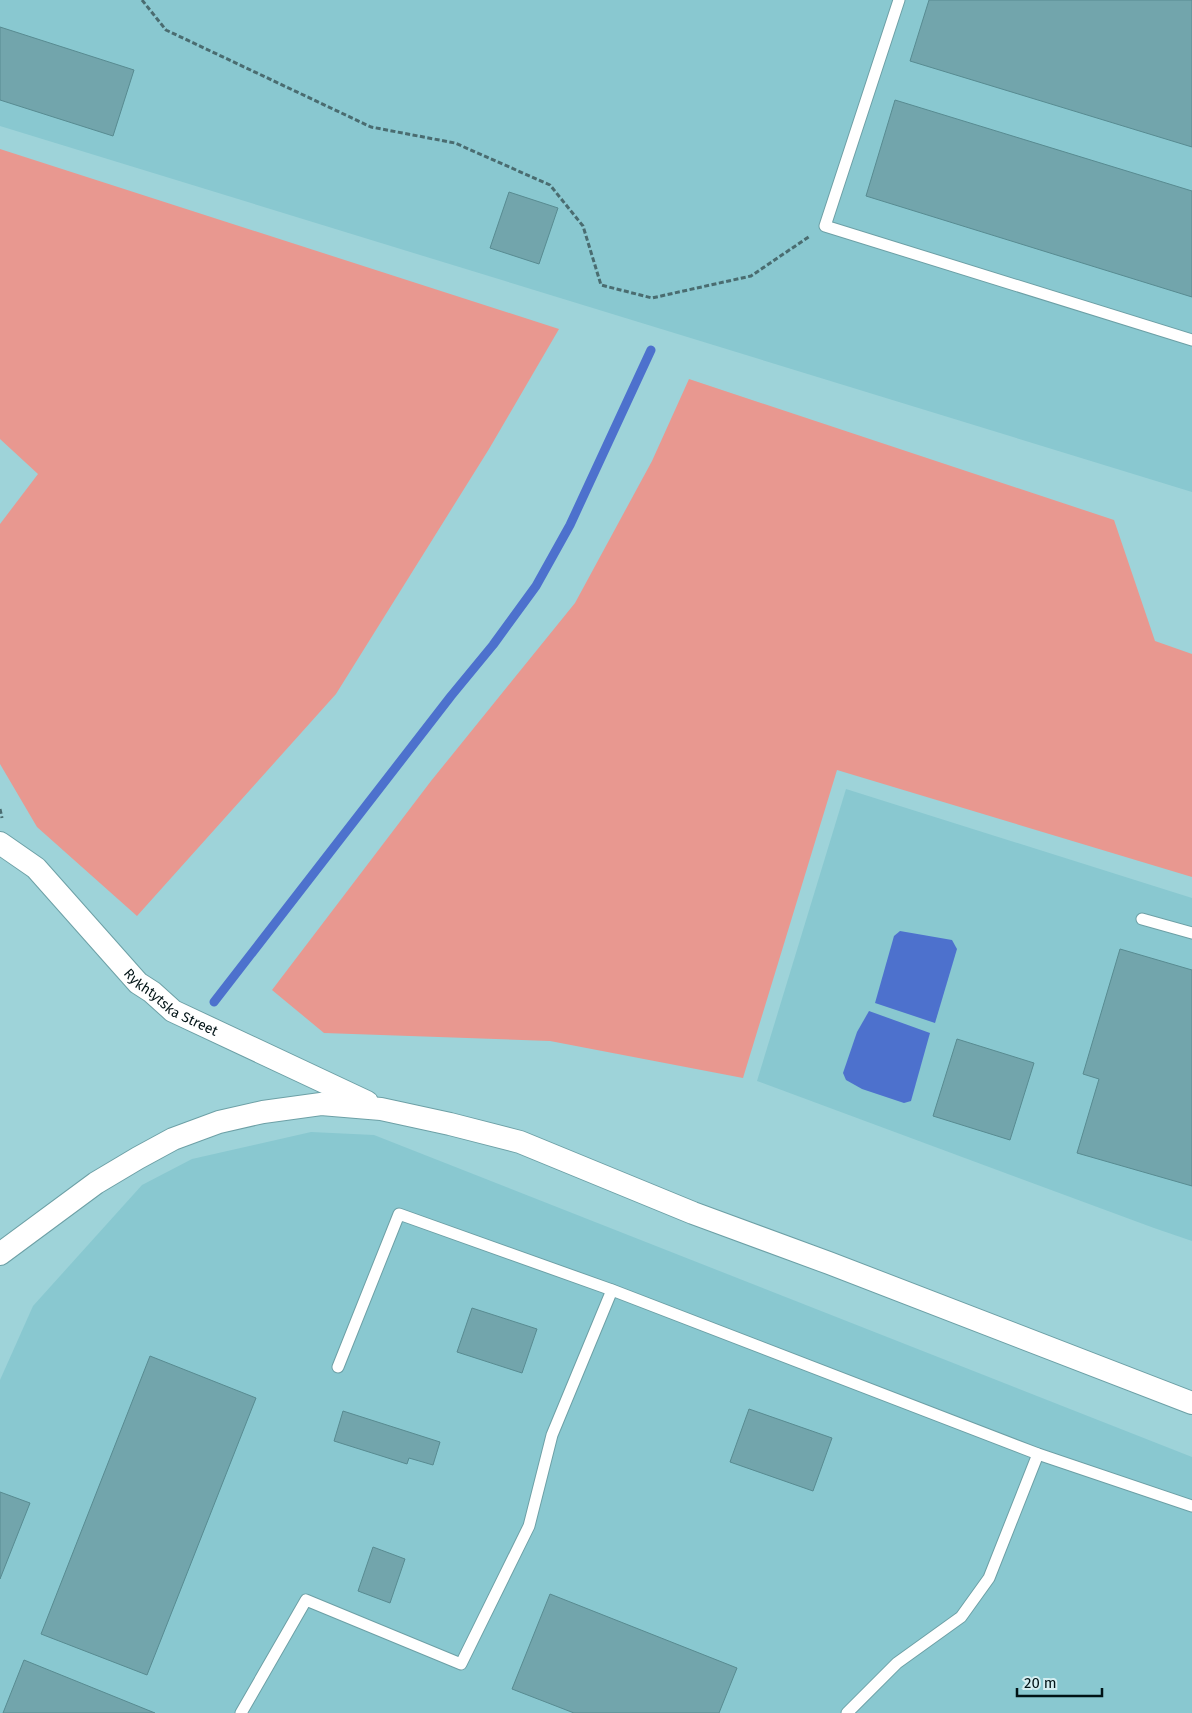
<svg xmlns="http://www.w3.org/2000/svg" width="1192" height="1713" font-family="'Fira Sans',sans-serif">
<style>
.built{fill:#89c8d0}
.green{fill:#e89890}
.water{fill:#4d71cd}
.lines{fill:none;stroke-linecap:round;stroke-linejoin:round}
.stream{stroke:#4d71cd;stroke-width:9}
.building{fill:#72a5ac;stroke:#588b91}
.lane-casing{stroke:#6da0a6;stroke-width:13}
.street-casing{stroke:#6da0a6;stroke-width:24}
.path{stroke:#4a6c70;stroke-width:3;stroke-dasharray:5 2.5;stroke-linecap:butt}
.lane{stroke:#fff;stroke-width:11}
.street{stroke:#fff;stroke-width:22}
.labels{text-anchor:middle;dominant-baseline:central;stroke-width:4;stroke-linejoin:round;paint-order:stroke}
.street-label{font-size:14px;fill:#011316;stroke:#d4eef1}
</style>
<rect width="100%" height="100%" fill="#9ed3d9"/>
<g class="built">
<polygon points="0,0 1192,0 1192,492 0,126"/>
<polygon points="846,789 1192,898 1192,1241 1154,1228 757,1081"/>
<polygon points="311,1132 374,1135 1192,1457 1192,1713 0,1713 0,1380 33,1306 142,1185 192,1159"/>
</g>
<g class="green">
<polygon points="0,149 559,329 489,449 336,694 137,916 37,827 0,764 0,524 38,474 0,439"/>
<polygon points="689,379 1114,520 1155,641 1192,654 1192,877 837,770 743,1078 550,1041 324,1033 272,990 431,781 575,603 652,461"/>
</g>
<g class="water">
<polygon points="900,931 952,940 957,949 935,1023 875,1003 894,936"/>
<polygon points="869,1011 930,1033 911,1101 904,1103 862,1089 846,1080 843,1073 857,1032"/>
</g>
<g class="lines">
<polyline class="stream" points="214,1002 451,696 493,645 536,586 570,525 651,350"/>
</g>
<g class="building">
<polygon points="929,0 1192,0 1192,147 910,61"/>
<polygon points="0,27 134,70 113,136 0,100"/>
<polygon points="895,100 1192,191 1192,297 866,196"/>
<polygon points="509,192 558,208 539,264 490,248"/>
<polygon points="1120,949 1192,970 1192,1186 1077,1153 1099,1079 1083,1074"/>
<polygon points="957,1039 1034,1063 1010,1140 933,1116"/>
<polygon points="472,1308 537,1329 522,1373 457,1352"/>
<polygon points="150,1356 256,1398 147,1675 41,1634"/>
<polygon points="749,1409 832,1438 813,1491 730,1462"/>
<polygon points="343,1411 440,1442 433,1465 409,1458 407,1464 334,1441"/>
<polygon points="0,1492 30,1503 0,1579"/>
<polygon points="373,1547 405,1559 390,1603 358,1591"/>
<polygon points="550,1594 737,1668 719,1713 574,1713 512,1689"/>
<polygon points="24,1660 155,1713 3,1713"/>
</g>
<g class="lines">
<defs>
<g id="lane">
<polyline points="899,0 825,226 1192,340"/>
<polyline points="1142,919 1192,933"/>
<polyline points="338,1367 399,1214 612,1290 1038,1454 1192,1506"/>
<polyline points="241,1713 306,1600 461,1664 529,1526 552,1435 612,1290"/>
<polyline points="847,1713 897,1663 961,1617 989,1578 1038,1454"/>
</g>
<g id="street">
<path id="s1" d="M 0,843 L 36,868 L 138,983 L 152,992 L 173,1011 L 367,1102"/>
<polyline points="0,1254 96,1183 138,1158 173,1139 219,1122 263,1112 321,1104 381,1109 450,1124 520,1142 693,1213 829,1263 1192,1403"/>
</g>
</defs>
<use href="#lane" class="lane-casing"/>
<use href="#street" class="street-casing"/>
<g class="path">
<polyline points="142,0 166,30 371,127 455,143 550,185 583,226 601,285 652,298 751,276 810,236"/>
<polyline points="0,809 2,818"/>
</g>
<use href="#lane" class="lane"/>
<use href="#street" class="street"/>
</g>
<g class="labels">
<g class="street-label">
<text stroke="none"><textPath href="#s1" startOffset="236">Rykhtytska Street</textPath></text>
</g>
</g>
<path d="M1017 1688v8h85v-8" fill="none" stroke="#011316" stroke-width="2.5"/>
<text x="1024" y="1688" font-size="15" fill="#011316" stroke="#d4eef1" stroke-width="4" paint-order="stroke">20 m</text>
</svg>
